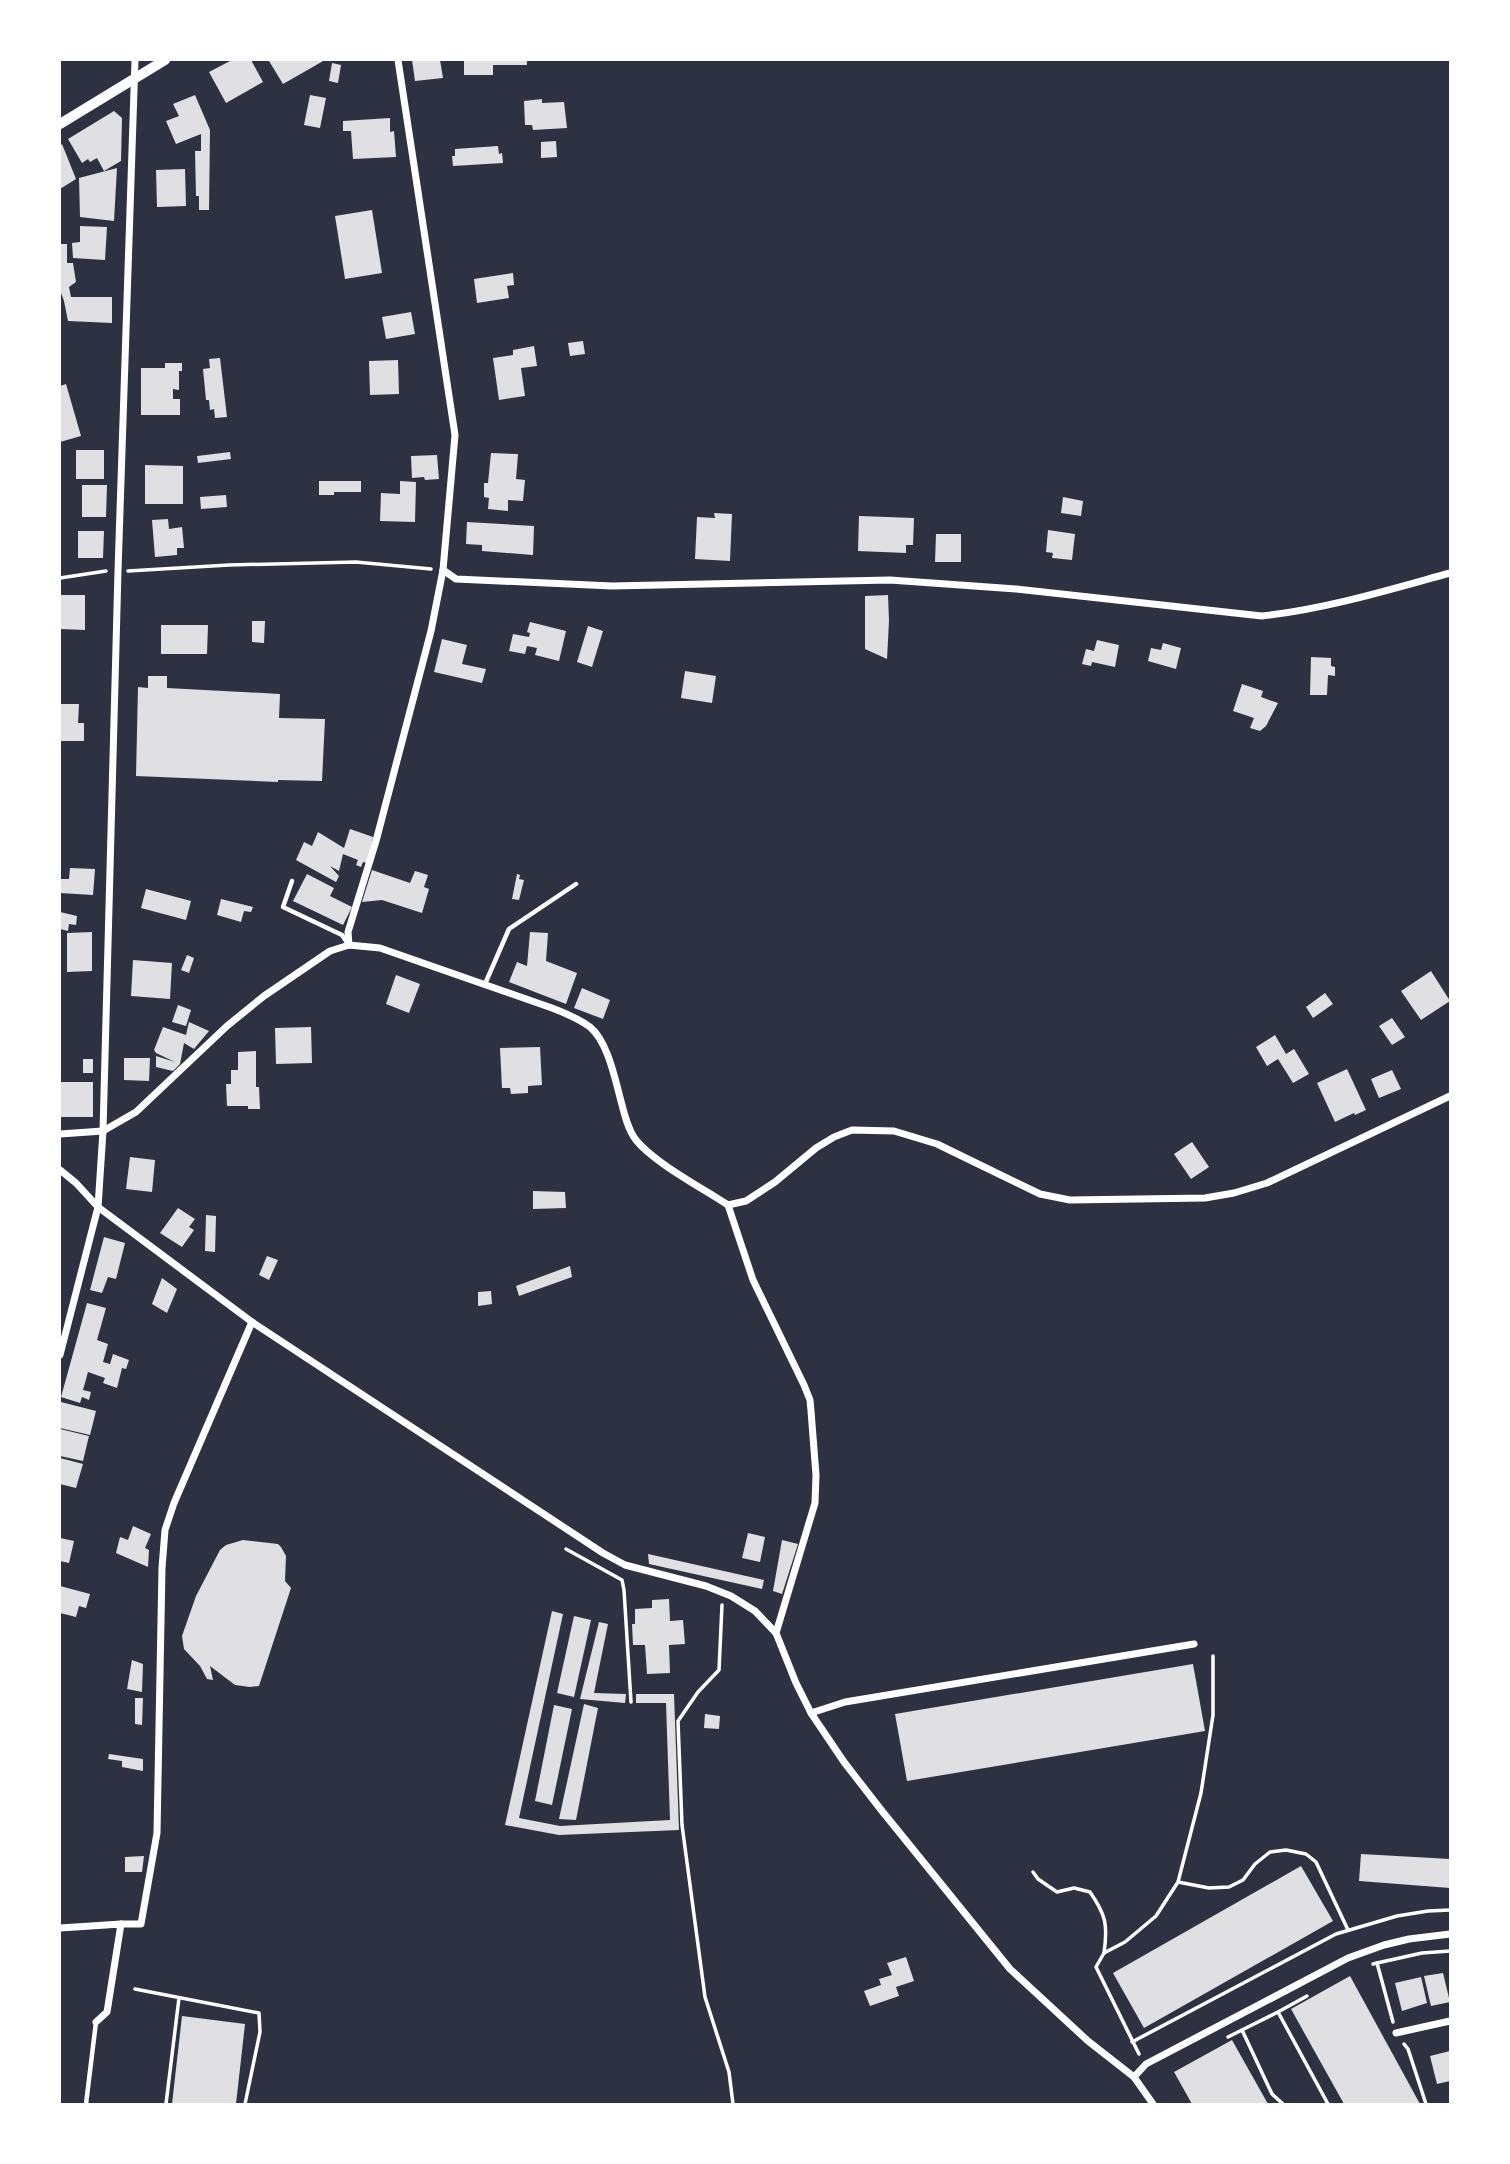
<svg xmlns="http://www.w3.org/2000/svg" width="1510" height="2164" font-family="Lato,sans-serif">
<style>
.building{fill:#e0e0e3}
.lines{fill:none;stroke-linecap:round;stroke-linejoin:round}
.path{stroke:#fff;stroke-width:3.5}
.service{stroke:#fff;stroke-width:4.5}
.minor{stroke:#fff;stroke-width:7}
.tertiary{stroke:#fff;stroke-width:10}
</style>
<rect width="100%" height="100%" fill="#2d3142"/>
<g class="building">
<polygon points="232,60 251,60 263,82 226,103 209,72"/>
<polygon points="271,60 325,60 283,84 269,61"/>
<polygon points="412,60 440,60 443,78 415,81"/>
<polygon points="464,60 527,60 527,65 493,65 493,75 464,75"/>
<polygon points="332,63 341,65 338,83 329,81"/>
<polygon points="195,95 210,130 209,210 199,210 199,196 196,196 195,151 201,151 201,134 176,144 166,121 179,116 173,104"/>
<polygon points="310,95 326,98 320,128 304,125"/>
<polygon points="542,99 542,103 564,102 567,128 533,130 532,125 525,125 524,101"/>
<polygon points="114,111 122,118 121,161 104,171 97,158 90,162 88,159 82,163 68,139"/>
<polygon points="390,118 390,132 394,131 396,157 353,159 351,131 343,131 343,121"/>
<polygon points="556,141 557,157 541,158 541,142"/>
<polygon points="62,144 76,179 60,189 60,146"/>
<polygon points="498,146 499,154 502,153 503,163 453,166 452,156 455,156 455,149"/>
<polygon points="117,168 114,221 80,217 79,178"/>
<polygon points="185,169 186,206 157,207 156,170"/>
<polygon points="372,210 382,273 345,279 335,216"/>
<polygon points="80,226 107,227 105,260 73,258 72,243 80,242"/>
<polygon points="60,244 67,244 67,263 73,263 76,282 69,287 71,297 112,297 112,323 68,321 64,301 60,290"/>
<polygon points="513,273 514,285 507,286 509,298 477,303 474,279"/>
<polygon points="411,312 415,334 386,339 382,317"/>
<polygon points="583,341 585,354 570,356 568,343"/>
<polygon points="534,346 537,366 521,368 525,396 499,400 493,358 513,355 513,350"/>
<polygon points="220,358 227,417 215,418 214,409 210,410 209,400 206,400 203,369 210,368 209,359"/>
<polygon points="398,360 399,394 370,395 369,361"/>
<polygon points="165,363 182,363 182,371 179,371 179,390 173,389 173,399 180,399 180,415 141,415 141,368 165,368"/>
<polygon points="66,384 81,436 60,442 60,386"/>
<rect x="76" y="450" width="28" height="29"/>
<polygon points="230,452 231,459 198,463 197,456"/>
<polygon points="491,453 518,454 516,479 525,480 523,501 508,500 508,511 488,509 489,498 484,497 484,483 488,483"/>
<polygon points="437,455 439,479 425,480 424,477 412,478 411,456"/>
<polygon points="145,465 183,466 183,504 145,504"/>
<polygon points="319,481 361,481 361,492 334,492 334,495 319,495"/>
<polygon points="400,481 416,482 415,522 380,521 381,493 400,494"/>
<polygon points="82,485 107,485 106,517 82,517"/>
<polygon points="226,495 227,507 201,509 200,497"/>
<polygon points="1063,497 1083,501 1081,516 1061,513"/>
<polygon points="714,513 732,514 730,561 695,559 697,517 715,518"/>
<polygon points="859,516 914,518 913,545 906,545 906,553 858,551"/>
<polygon points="168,519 169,529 182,527 184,548 177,548 177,555 155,557 152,520"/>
<polygon points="467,522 534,526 533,555 482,551 482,545 466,544"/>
<polygon points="1048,530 1075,534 1072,560 1052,558 1053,553 1046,552"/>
<polygon points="78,531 104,531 103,558 78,558"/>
<polygon points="936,534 961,534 961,562 935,562"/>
<polygon points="60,595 85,595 85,630 60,629"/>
<polygon points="888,595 889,621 887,659 865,649 865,596"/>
<polygon points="252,621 265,621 264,643 252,642"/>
<polygon points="530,622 566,631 559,661 535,655 537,648 527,646 525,654 509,651 513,634 529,637 530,633 527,632"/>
<polygon points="161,625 208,625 207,654 161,654"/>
<polygon points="588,626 603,631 592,667 577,662"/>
<polygon points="442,639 467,645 462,664 486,669 482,683 434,672"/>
<polygon points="1097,640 1119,645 1115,667 1092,662 1091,666 1082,664 1086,649 1094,651"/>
<polygon points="1163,643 1181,648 1176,669 1148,661 1151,648 1161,650"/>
<polygon points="1311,657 1331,658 1331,666 1335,667 1335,676 1328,675 1327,695 1310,695"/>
<polygon points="685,671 716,676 712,703 681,698"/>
<polygon points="148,676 167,676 167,688 280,694 279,718 325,719 322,781 278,780 278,782 136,776 138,687 148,688"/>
<polygon points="1242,684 1263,691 1261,697 1278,703 1266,726 1260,731 1250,728 1254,718 1233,711"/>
<polygon points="60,704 79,704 78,723 84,723 84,741 60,741"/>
<polygon points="350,829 373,837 372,844 367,863 363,862 361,867 356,865 358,860 343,854 339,871 330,866 339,876 336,882 296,860 304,842 312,846 318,832 344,848"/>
<polygon points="70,868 95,869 93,895 60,893 60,879 69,879"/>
<polygon points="372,870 410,883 415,871 428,875 424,887 429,889 422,913 382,900 362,902"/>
<polygon points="307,874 334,888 330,896 352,907 343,925 293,901"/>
<polygon points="517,874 520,875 519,879 524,880 519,900 512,899"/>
<polygon points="146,889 191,901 186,920 141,908"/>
<polygon points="221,899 253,907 251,912 244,911 241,922 217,915"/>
<polygon points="60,912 77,916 76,925 69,924 68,931 60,929"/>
<polygon points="92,932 92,971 67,972 67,933"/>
<polygon points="530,932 548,933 546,961 577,973 566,1004 509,982 517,962 527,966"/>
<polygon points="187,955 194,958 189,973 181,970"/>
<polygon points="133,960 172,963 170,999 131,996"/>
<polygon points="1431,971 1450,1001 1421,1020 1401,991"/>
<polygon points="396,975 420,984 409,1013 386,1004"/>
<polygon points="582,988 610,1000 603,1019 574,1008"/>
<polygon points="1325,993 1333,1004 1313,1018 1306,1007"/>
<polygon points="178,1005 191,1010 186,1026 172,1022"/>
<polygon points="1392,1018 1405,1037 1392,1045 1379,1026"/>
<polygon points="189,1022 209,1031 194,1049 184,1043 180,1064 173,1071 156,1067 156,1056 175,1062 156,1053 154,1050 163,1027 186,1035"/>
<polygon points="311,1027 312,1063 276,1064 275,1028"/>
<polygon points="1275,1035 1286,1054 1294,1049 1309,1074 1293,1083 1278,1059 1267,1066 1256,1047"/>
<polygon points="540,1047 542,1085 528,1086 528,1093 511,1094 510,1088 502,1088 500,1048"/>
<polygon points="256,1051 256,1087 259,1087 260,1109 248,1109 248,1106 227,1106 226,1084 231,1084 231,1070 238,1070 238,1052"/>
<polygon points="124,1058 150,1058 149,1081 124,1080"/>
<rect x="83" y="1059" width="10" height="14"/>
<polygon points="1347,1069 1366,1110 1355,1115 1354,1113 1335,1122 1317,1083"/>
<polygon points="1392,1070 1401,1089 1379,1098 1371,1079"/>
<rect x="60" y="1082" width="33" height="35"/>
<polygon points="1192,1142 1209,1167 1191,1179 1174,1154"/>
<polygon points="130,1157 155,1160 152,1192 126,1189"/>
<polygon points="533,1191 565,1192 566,1208 533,1209"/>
<polygon points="178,1208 195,1219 189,1227 194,1230 182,1247 160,1233"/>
<polygon points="206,1215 216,1216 215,1252 205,1251"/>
<polygon points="104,1237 125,1243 116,1279 108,1277 102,1293 90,1290"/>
<polygon points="267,1256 278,1260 269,1280 259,1275"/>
<polygon points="570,1266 572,1277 519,1296 516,1286"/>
<polygon points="162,1278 177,1289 167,1313 152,1304"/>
<polygon points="491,1291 492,1304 478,1306 478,1292"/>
<polygon points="87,1303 106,1308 97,1340 108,1344 103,1362 110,1364 113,1354 129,1360 126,1369 122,1368 117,1388 103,1383 105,1378 88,1372 83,1390 91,1392 89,1400 82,1397 80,1403 61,1397"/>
<polygon points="61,1402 96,1411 90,1435 60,1428"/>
<polygon points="60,1429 89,1436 83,1461 60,1456"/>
<polygon points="60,1458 83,1464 76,1488 60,1484"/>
<polygon points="133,1526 151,1534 145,1548 149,1550 148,1567 116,1553 120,1537 128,1540"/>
<polygon points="748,1533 765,1537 760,1562 742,1558"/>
<polygon points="60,1538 74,1541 69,1563 60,1561"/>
<polygon points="243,1540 278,1544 281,1547 286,1556 285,1581 291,1588 259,1686 250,1687 235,1685 210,1666 213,1680 207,1679 200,1666 184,1649 182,1636 196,1596 220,1550 226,1545"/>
<polygon points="782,1540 798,1544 782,1594 773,1591"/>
<polygon points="648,1554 764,1580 762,1589 649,1564"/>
<polygon points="60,1586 90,1594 86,1608 79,1606 76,1617 60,1613"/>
<polygon points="669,1599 670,1621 683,1620 685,1644 669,1645 670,1673 647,1674 645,1645 633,1645 632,1624 635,1624 635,1609 652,1608 652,1600"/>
<polygon points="552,1611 563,1614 519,1818 560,1826 670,1820 666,1703 636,1703 636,1694 674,1694 679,1830 559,1835 505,1825"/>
<polygon points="574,1616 591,1620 574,1697 557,1693"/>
<polygon points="599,1622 608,1624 594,1693 626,1694 625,1703 580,1699"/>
<polygon points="132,1660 143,1664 142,1692 127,1689"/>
<polygon points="1193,1664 1205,1731 907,1781 895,1714"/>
<polygon points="135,1698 143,1698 142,1725 135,1724"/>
<polygon points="584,1704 598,1708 576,1820 559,1819"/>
<polygon points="554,1705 572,1709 552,1805 535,1801"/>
<polygon points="705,1714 720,1716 719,1729 704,1728"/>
<polygon points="109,1754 143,1759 143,1771 122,1767 122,1761 108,1759"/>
<polygon points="1361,1854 1450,1859 1450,1888 1359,1881"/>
<polygon points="144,1856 142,1872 125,1872 125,1857"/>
<polygon points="1301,1866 1333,1921 1144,2028 1113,1973"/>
<polygon points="906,1957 914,1981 896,1987 899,1996 870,2006 864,1991 881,1985 879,1979 892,1975 887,1963"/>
<polygon points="1443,1973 1450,2002 1431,2006 1424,1976"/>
<polygon points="1350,1976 1420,2104 1344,2104 1291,2009"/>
<polygon points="1421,1977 1427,2003 1402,2011 1395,1983"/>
<polygon points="182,2016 245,2024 236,2104 172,2104"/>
<polygon points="1232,2040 1268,2104 1192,2104 1174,2072"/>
<polygon points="1450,2051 1450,2081 1437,2084 1430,2056"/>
</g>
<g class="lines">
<g class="path">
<polyline points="128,571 229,565 356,562 431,569"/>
<polyline points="60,578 106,571"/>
<polyline points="566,1549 622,1580 624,1590 631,1702"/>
<polyline points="722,1605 719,1670 698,1692 678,1721 682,1825 705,1997 729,2072 733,2104"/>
<polyline points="1213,1656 1213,1715 1201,1793 1178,1882 1209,1888 1229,1887 1243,1880 1255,1864 1270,1852 1286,1850 1306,1854 1316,1862 1348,1930"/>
<path d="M 1033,1872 L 1038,1879 L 1057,1892 L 1074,1888 L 1090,1892 C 1106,1915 1108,1925 1104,1953"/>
<polyline points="1377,1963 1422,1953 1450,1951"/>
<polyline points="1373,1964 1377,1963 1393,2022"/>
<polyline points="135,1989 259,2013 260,2032 245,2104"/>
<polyline points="1278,2012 1307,1996"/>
<polyline points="1228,2037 1242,2030"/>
<polyline points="1132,2042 1336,1934 1397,1916 1428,1911 1450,1910"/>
<polyline points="1404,2044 1408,2049 1426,2104"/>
<polyline points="1139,2054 1096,1967 1104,1953 1125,1942 1156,1916 1178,1882"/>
<polyline points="166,2104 179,1998"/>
<polyline points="1283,2104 1272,2094 1242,2030 1278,2012 1328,2104"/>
</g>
<g class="service">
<polyline points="292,881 283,907 342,935 348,944"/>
<polyline points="485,984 509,929 576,884"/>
<polyline points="86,2104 96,2022"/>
</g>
<g class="minor">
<path d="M 443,570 L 456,579 L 612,586 L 890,580 L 1016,589 L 1262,616 C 1326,609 1388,590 1450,573"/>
<polyline points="349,945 348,932 376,841 431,631 443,570 455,435 398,60"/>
<path d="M 60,1134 L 103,1131 L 136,1112 L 227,1026 L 264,996 L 330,951 L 349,945 L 380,948 L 552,1008 C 565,1013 578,1018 590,1027 C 608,1042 615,1079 621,1101 C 624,1113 628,1130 636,1140 C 653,1162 704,1189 728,1205"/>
<polyline points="60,1170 76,1183 98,1207 252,1322 603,1553 625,1565 706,1586 731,1596 755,1611 776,1633 796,1683 811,1713 844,1762 882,1811 1010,1969 1088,2041 1134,2077 1153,2104"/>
<polyline points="728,1205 746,1201 775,1182 816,1148 834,1137 852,1130 894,1131 937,1144 1040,1194 1070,1200 1205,1198 1234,1193 1267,1183 1450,1096"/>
<polyline points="728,1205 753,1280 804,1385 810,1400 811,1411 816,1475 815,1503 776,1633"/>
<polyline points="60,1355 98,1207 103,1131 118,571 135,60"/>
<polyline points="811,1713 845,1702 1194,1644"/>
<polyline points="121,1924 141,1924 157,1833 162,1568 165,1530 174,1503 252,1322"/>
<polyline points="60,1928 121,1924 107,2012 96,2022"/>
<polyline points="1396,2033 1450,2021"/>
<polyline points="1134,2077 1146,2064 1348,1958 1384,1945 1409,1939 1450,1934"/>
</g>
<polyline class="tertiary" points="60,124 165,60"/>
</g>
<rect width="1510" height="2164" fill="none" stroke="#ffffff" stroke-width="122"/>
</svg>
